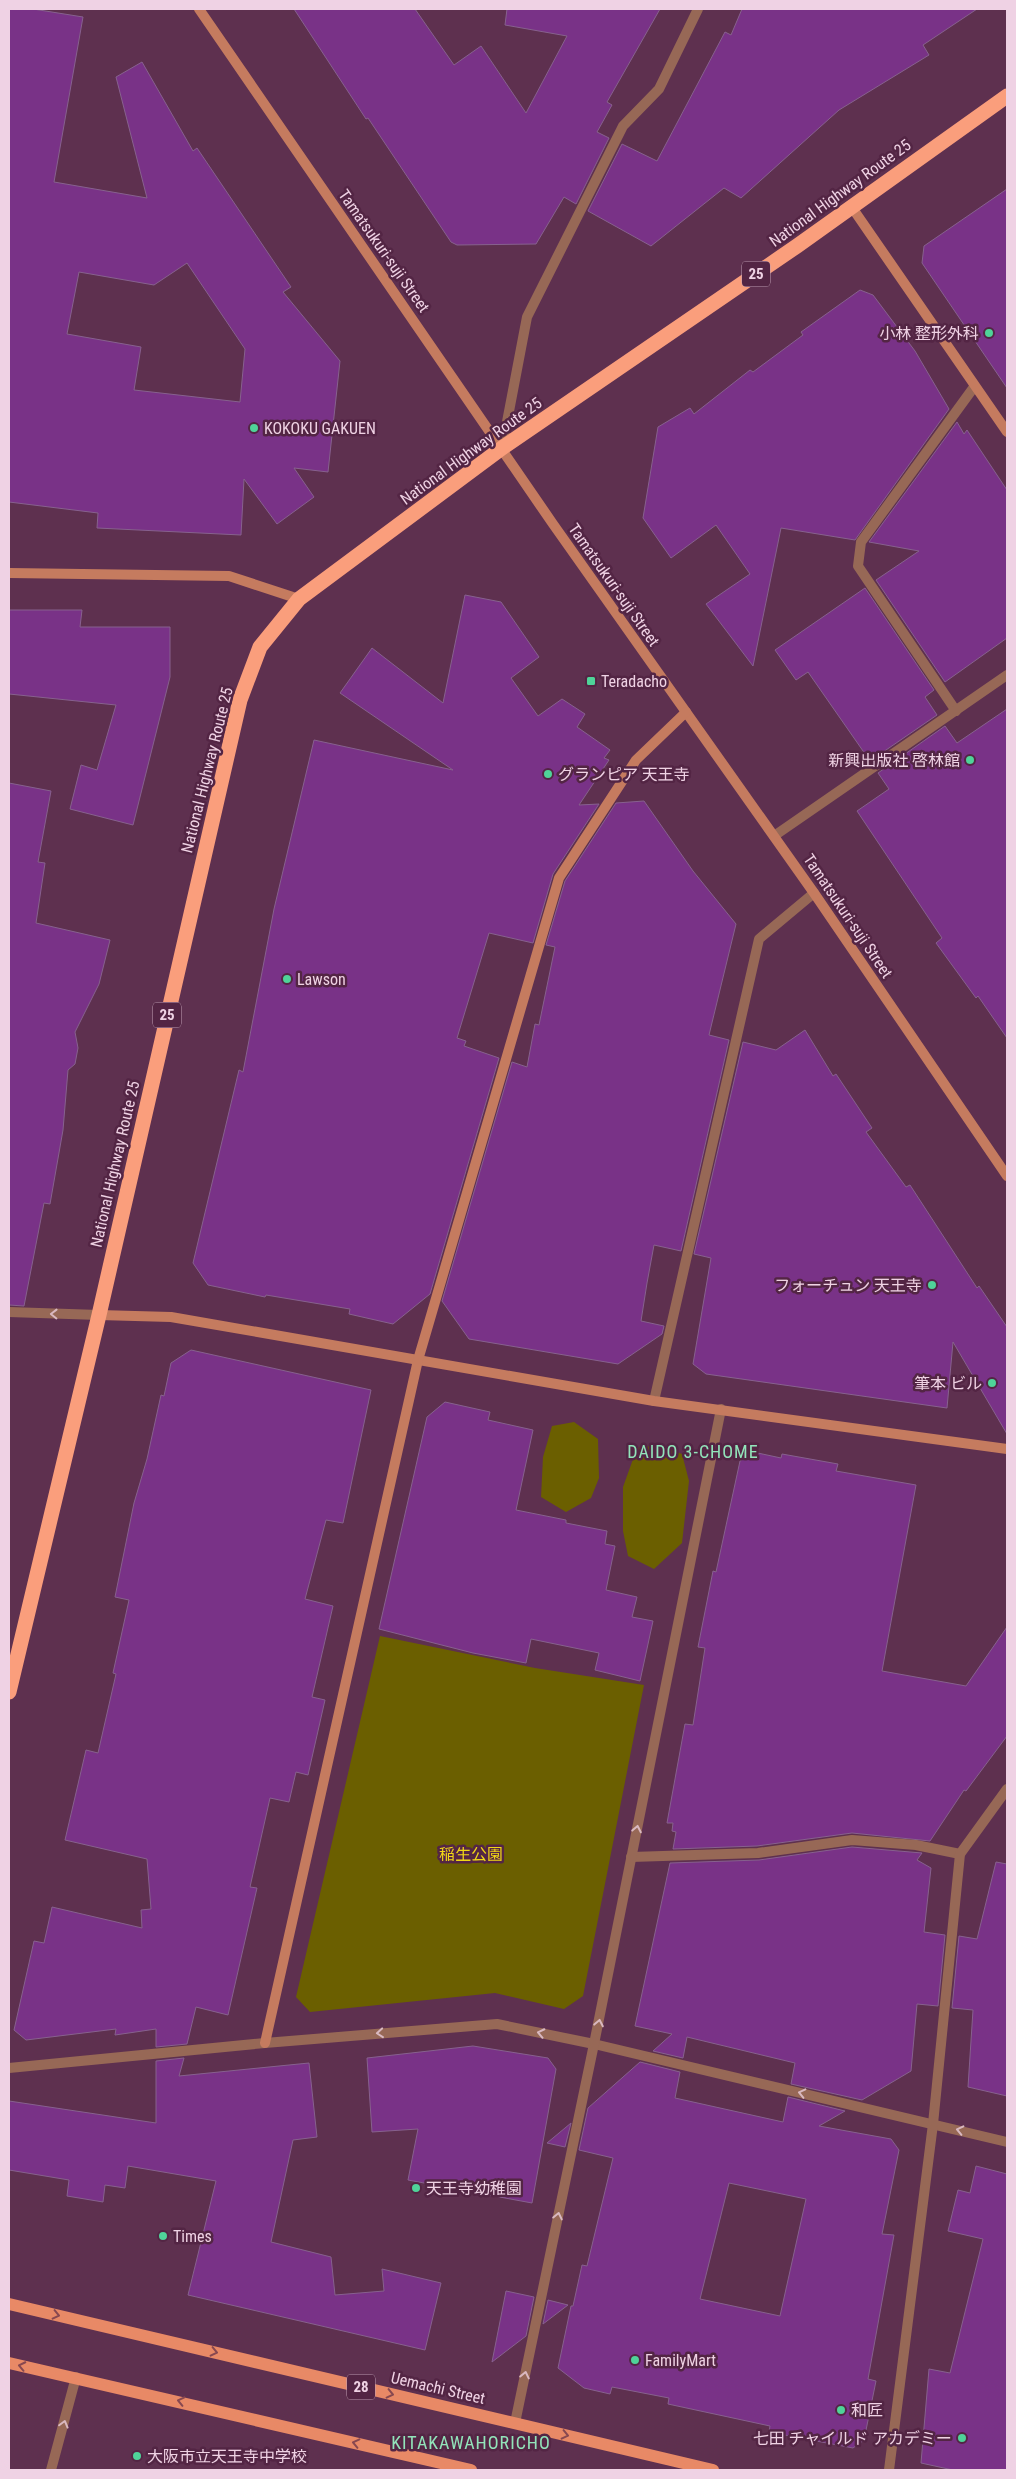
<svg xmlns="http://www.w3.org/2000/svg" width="1016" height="2479" font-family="'Roboto Condensed','Noto Sans JP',sans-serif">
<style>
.green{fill:#6b5f00}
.building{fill:#793287;stroke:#87618e;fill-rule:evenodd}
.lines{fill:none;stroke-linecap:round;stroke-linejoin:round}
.street{stroke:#976856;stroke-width:10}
.secondary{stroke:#c57b5f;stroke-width:10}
.primary{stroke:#e88966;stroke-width:12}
.highway{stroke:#fa9e7c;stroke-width:15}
.oneway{stroke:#d9b8c0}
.oneway2{stroke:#874850}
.poi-dot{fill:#4fd399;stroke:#532544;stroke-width:2}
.labels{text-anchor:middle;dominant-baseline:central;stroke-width:5;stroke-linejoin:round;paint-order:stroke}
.shield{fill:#532544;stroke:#c09eb4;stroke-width:1}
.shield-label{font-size:15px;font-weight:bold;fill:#efd2e4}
.street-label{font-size:16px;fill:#efd2e4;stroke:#532544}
.poi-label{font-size:16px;fill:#efd2e4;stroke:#532544;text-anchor:start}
.park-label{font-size:16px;fill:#f0d716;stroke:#532544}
.neighbourhood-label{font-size:18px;letter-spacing:1px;fill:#92e4ba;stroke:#532544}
</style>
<rect width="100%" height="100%" fill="#5e304f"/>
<g class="green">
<polygon points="574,1422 598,1439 599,1478 591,1498 566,1512 541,1497 543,1457 552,1426"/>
<polygon points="659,1445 682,1454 689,1481 682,1543 654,1569 628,1556 623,1531 623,1487 637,1448"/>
<polygon points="380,1636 535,1668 644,1685 583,1996 564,2009 495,1993 310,2012 296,1997"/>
</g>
<g class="building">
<path d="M 9,9 L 33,9 L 83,17 L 54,182 L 147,198 L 116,77 L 142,62 L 193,151 L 197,148 L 291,287 L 283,292 L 340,361 L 328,472 L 294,468 L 314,497 L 277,524 L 244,479 L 241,535 L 97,528 L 98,513 L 9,502 ZM 187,263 L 245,349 L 240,402 L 134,390 L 141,347 L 67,334 L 79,272 L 154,285 Z"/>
<polygon points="294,9 415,9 454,65 481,46 526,113 567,36 505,25 507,9 660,9 607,102 612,105 597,132 609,138 576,204 564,197 536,244 457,245 451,242 368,118 366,119"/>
<polygon points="742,9 977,9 923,45 929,55 839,110 741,198 724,188 651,246 588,211 622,144 657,161 725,32 731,35"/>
<polygon points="1007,189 1007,388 922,263 924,246"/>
<polygon points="860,290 873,295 915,351 949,409 855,540 781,528 753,666 706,604 750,574 716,525 671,558 643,518 658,427 690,408 694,414 750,370 753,372 803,335 801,332"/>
<polygon points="957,422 964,434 967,430 1007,490 1007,638 945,682 876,580 919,551 869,542"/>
<polygon points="865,588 934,690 925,697 937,715 870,761 808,672 796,680 775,650"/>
<polygon points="465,595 501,602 539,657 511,678 538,716 562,699 585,714 577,727 610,750 604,758 609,760 579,805 599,804 553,874 533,943 489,933 457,1038 466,1041 464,1046 499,1058 430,1294 393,1324 349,1314 350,1309 266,1295 265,1297 208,1285 193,1263 239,1070 243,1072 274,909 314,740 453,770 340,693 372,648 443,703"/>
<polygon points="9,610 82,610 80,627 170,627 170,677 133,825 70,809 81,765 97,770 116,705 9,694"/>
<polygon points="1007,709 1007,1038 978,996 976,998 936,943 942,938 857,811 889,789 878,773 945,726 957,743"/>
<polygon points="9,783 51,791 38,862 45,863 36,923 110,940 99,984 75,1032 78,1048 75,1064 68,1070 63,1130 50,1204 44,1203 24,1306 9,1305"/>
<polygon points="644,801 693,871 736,924 709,1035 729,1040 681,1251 654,1245 647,1283 641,1321 664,1326 662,1334 618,1364 469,1339 442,1301 512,1062 527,1067 535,1024 539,1025 555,947 546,945 565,881 616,803"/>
<polygon points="805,1030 833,1076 836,1074 872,1128 866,1132 906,1187 910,1185 977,1288 979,1286 1007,1327 1007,1434 953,1342 947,1408 706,1374 693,1364 711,1258 694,1254 743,1042 776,1050"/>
<polygon points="191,1350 371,1390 343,1523 326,1520 305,1599 333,1606 312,1697 325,1700 308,1775 296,1772 289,1802 270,1798 250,1887 257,1888 228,2015 196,2007 187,2044 156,2047 156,2029 115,2035 116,2029 26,2040 14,2030 34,1941 44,1943 52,1907 142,1928 141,1910 151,1909 147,1859 65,1840 86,1750 98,1753 116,1674 113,1673 129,1600 115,1597 134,1503 147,1459 161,1395 164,1396 171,1363"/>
<polygon points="445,1402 490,1412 488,1420 533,1430 516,1510 566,1520 566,1523 607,1531 605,1544 615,1546 606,1590 637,1597 632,1617 653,1621 640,1681 595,1670 599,1653 531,1639 526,1663 473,1653 379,1629 427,1417"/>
<polygon points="753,1452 781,1458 782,1454 838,1464 836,1471 916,1485 882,1671 966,1686 1007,1627 1007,1736 966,1791 964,1790 930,1841 852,1833 757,1846 673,1849 676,1832 672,1831 673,1823 667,1823 685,1724 693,1725 705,1648 698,1647 713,1571 716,1572 740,1461"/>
<polygon points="852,1847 922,1853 917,1860 931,1868 924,1932 945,1935 938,2006 917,2004 911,2071 862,2100 791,2084 795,2063 687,2037 683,2058 653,2051 672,2034 635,2026 670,1863 759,1860"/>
<polygon points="996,1862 1007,1864 1007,2096 968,2087 973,2010 952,2008 959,1936 977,1939"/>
<polygon points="473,2046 548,2058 556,2069 532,2203 408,2180 418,2129 372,2132 367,2058"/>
<polygon points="184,2058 179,2076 309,2063 317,2137 293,2140 271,2242 331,2257 335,2295 384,2291 382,2269 441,2283 425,2350 188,2295 216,2181 128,2166 125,2188 105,2185 103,2202 67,2196 69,2180 9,2170 9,2101 156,2123 156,2061"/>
<path d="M 640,2062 L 680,2072 L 675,2098 L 783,2122 L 788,2097 L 845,2111 L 819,2126 L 891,2139 L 899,2150 L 882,2234 L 894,2235 L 868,2379 L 876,2381 L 864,2440 L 853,2448 L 769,2432 L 770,2426 L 668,2404 L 669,2398 L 612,2387 L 610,2394 L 584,2388 L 558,2368 L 571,2306 L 573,2306 L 582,2265 L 587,2266 L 613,2158 L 579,2150 L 588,2108 ZM 729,2183 L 806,2199 L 780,2316 L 700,2299 Z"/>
<polygon points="571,2123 565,2147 547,2143"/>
<polygon points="976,2166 1007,2174 1007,2470 953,2470 921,2463 929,2369 950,2373 983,2239 948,2231 958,2190 970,2193"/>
<polygon points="506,2291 534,2297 526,2336 492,2362"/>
<polygon points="548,2300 568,2305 543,2324"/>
</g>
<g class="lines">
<g class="street">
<polyline points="502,448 527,317 623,126 659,89 698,9"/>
<polyline points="956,711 858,566 861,542 974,387"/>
<polyline points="774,836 1007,675"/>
<polyline points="9,1312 99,1315"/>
<polyline points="654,1401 759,939 814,893"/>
<polyline points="631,1857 758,1853 852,1840 916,1845 960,1854"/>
<polyline points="9,2068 265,2043 497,2024 594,2044 1007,2142"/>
<polyline points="515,2423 594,2044 721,1409"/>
<polyline points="51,2470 76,2377"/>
<polyline points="889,2470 933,2124 960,1854 1007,1789"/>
</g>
<g class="secondary">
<polyline points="199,9 553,524 814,893 1007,1176"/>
<polyline points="851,206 1007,432"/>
<polyline points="9,573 229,576 299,599"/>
<polyline points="99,1315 171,1317 654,1401 1007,1449"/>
<polyline points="265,2043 418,1360 559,878 636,760 686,712"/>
</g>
<g class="primary">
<polyline points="9,2304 713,2470"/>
<polyline points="9,2363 471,2470"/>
</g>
<polyline class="highway" points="9,1692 99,1315 240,700 260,647 299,599 502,448 797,246 1007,96"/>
</g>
<defs><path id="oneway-chevron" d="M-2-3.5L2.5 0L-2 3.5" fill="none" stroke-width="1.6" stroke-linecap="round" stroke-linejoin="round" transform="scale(1.25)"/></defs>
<g class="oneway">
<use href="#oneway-chevron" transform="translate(54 1314) rotate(-179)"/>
<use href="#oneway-chevron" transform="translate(637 1829) rotate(-79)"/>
<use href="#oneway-chevron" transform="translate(599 2023) rotate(-79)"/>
<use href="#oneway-chevron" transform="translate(380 2033) rotate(175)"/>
<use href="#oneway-chevron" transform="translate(541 2033) rotate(-168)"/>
<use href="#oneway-chevron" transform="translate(802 2093) rotate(-167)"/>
<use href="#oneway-chevron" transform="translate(960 2130) rotate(-167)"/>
<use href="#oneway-chevron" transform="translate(558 2216) rotate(-78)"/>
<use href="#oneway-chevron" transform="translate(525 2375) rotate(-78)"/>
<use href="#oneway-chevron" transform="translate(64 2424) rotate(-75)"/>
</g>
<g class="oneway2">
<use href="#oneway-chevron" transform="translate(56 2315) rotate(13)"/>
<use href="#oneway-chevron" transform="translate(214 2352) rotate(13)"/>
<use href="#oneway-chevron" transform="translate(22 2366) rotate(-168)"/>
<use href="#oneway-chevron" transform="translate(390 2394) rotate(13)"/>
<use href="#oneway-chevron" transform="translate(181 2401) rotate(-167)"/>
<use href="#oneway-chevron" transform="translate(565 2435) rotate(13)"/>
<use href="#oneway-chevron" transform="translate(356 2443) rotate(-167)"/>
</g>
<g class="poi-dot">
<circle cx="989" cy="333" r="5"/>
<circle cx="254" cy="428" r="5"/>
<rect x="586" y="676" width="10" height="10" rx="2.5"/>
<circle cx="970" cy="760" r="5"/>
<circle cx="548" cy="774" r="5"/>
<circle cx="287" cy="979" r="5"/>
<circle cx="932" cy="1285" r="5"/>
<circle cx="992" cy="1383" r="5"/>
<circle cx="416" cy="2188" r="5"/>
<circle cx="163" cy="2236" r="5"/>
<circle cx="635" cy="2360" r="5"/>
<circle cx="841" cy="2410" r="5"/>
<circle cx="962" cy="2438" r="5"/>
<circle cx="137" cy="2456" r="5"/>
</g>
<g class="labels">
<g class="shield">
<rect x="742" y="261.5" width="28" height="25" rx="4"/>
<rect x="153" y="1002.5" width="28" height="25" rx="4"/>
<rect x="347" y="2374.5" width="28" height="25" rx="4"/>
</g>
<g class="shield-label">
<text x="756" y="274">25</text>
<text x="167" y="1015">25</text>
<text x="361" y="2387">28</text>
</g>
<g class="street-label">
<text transform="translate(840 193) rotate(-36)">National Highway Route 25</text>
<text transform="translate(384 251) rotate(55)">Tamatsukuri-suji Street</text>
<text transform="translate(471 451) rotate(-36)">National Highway Route 25</text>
<text transform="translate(614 585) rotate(55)">Tamatsukuri-suji Street</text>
<text transform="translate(207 770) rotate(-76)">National Highway Route 25</text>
<text transform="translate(848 916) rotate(56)">Tamatsukuri-suji Street</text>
<text transform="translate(115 1164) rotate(-77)">National Highway Route 25</text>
<text transform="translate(438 2388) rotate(13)">Uemachi Street</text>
</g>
<g class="poi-label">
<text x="979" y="333" text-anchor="end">小林 整形外科</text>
<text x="264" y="428">KOKOKU GAKUEN</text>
<text x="601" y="681">Teradacho</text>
<text x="960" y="760" text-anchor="end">新興出版社 啓林館</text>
<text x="558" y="774">グランピア 天王寺</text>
<text x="297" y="979">Lawson</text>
<text x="922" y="1285" text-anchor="end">フォーチュン 天王寺</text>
<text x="982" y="1383" text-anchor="end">筆本 ビル</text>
<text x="426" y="2188">天王寺幼稚園</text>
<text x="173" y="2236">Times</text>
<text x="645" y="2360">FamilyMart</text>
<text x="851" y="2410">和匠</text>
<text x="952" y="2438" text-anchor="end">七田 チャイルド アカデミー</text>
<text x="147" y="2456">大阪市立天王寺中学校</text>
</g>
<g class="park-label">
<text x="471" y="1854">稲生公園</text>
</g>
<g class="neighbourhood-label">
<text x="693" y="1451">DAIDO 3-CHOME</text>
<text x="471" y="2442">KITAKAWAHORICHO</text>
</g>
</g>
<rect width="1016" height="2479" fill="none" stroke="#efd2e4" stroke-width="20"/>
</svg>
